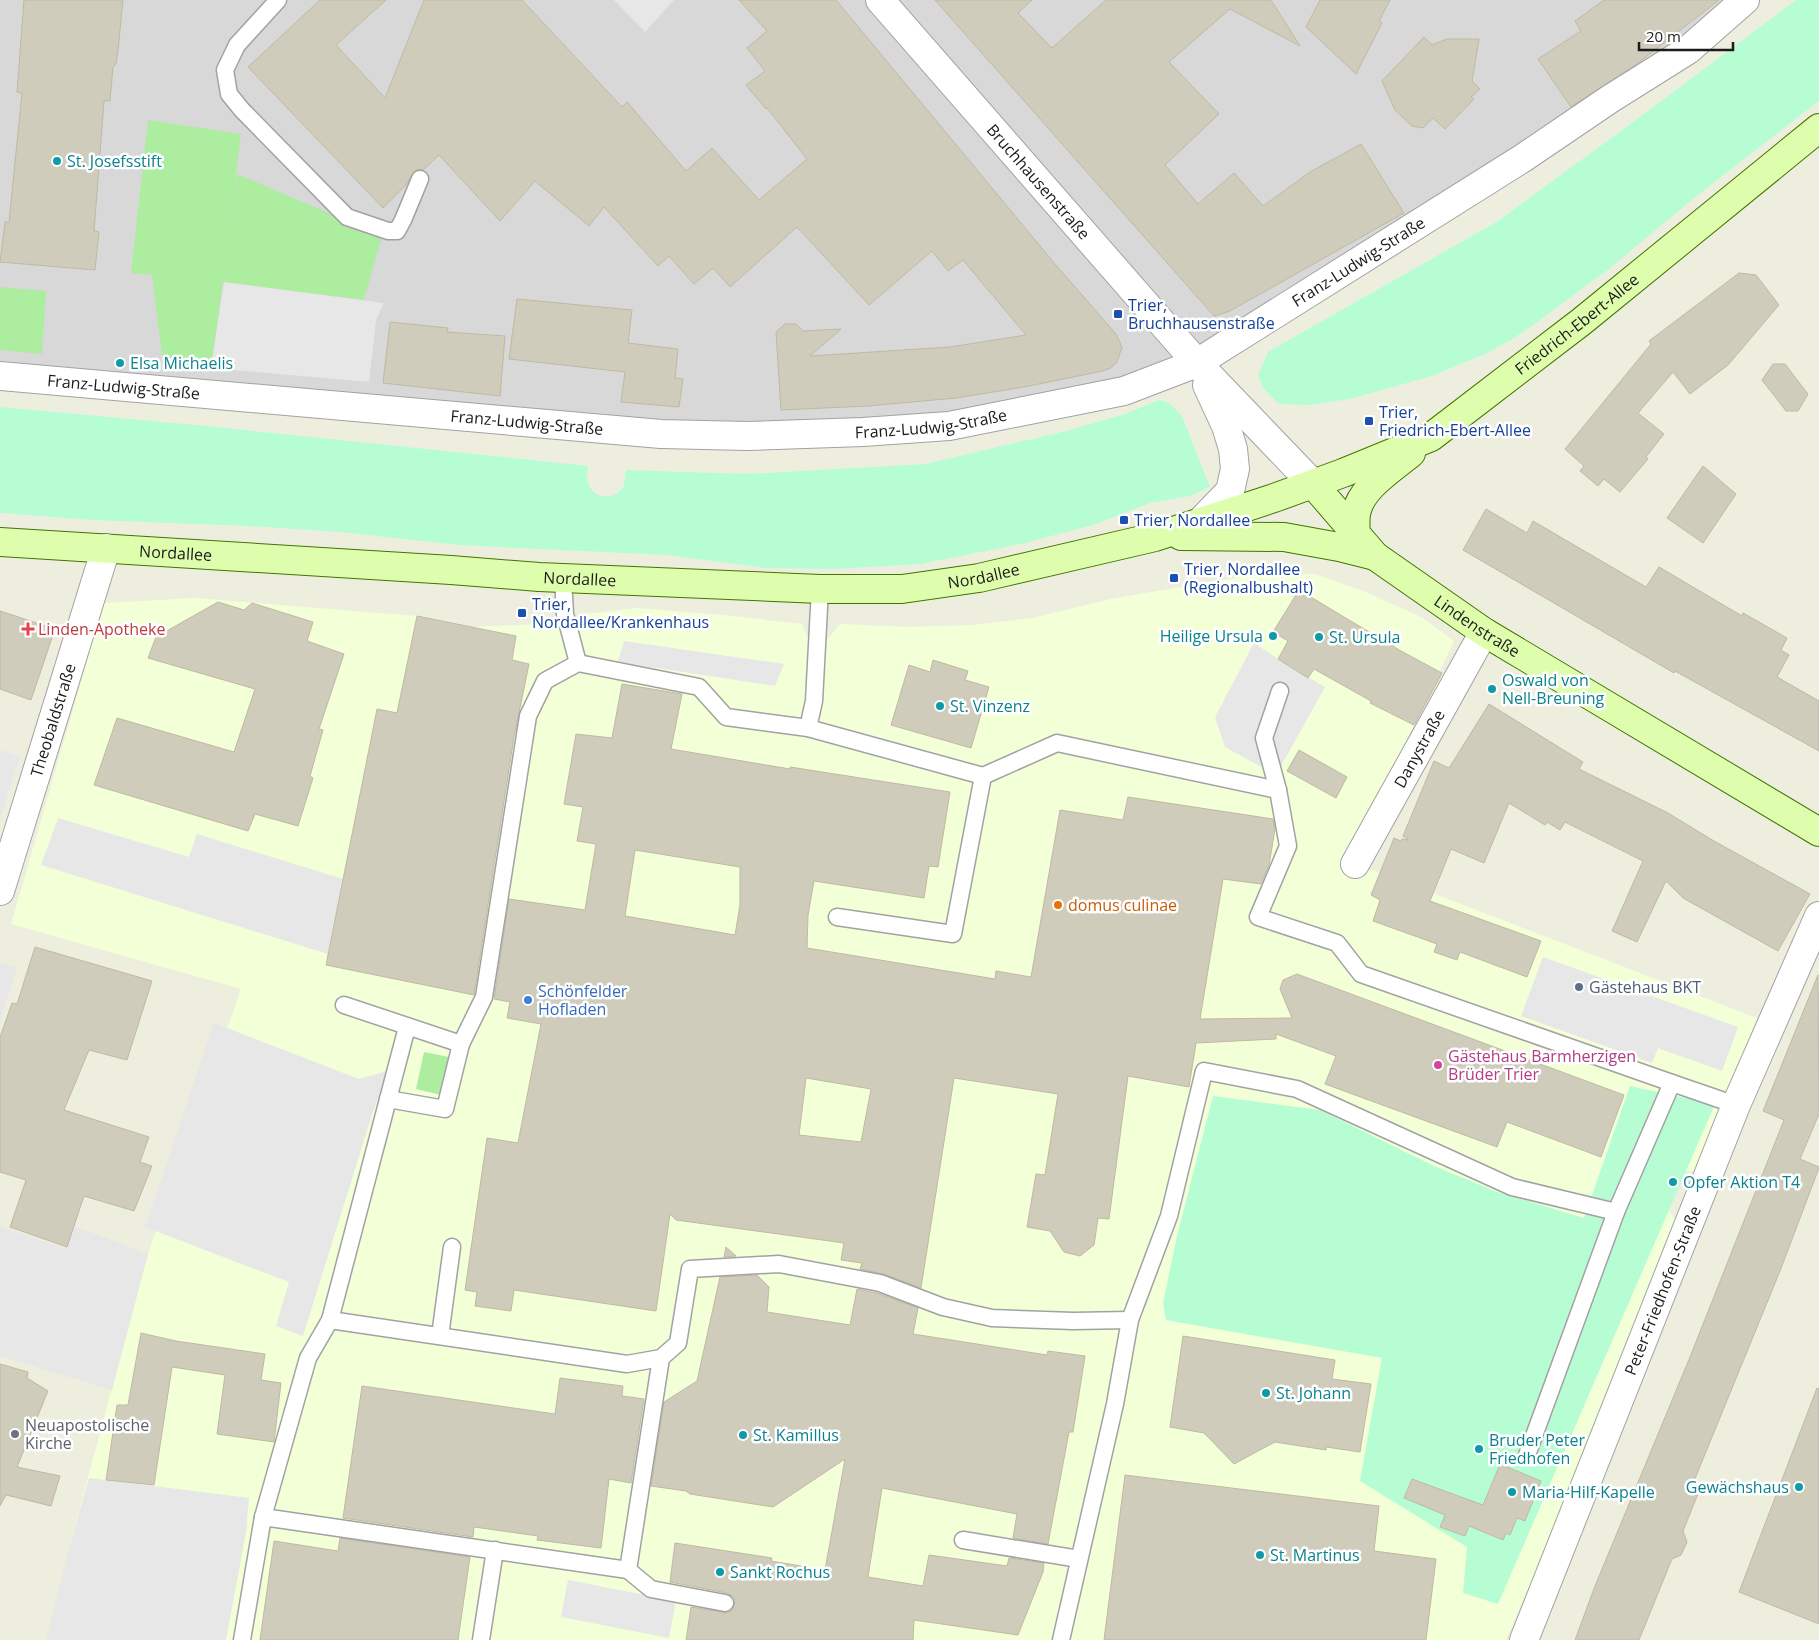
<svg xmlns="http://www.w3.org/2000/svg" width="1819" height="1640" font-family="'Open Sans',sans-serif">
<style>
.residential{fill:#d9d8d8}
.education{fill:#f2ffd7}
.grass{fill:#aceda0}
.park{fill:#b7fdd4}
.parking{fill:#e7e7e7}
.building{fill:#d0ccbc;stroke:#c0b9a1;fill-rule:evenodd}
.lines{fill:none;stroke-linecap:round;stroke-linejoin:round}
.service-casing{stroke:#a2a2a2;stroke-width:19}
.minor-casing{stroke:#a2a2a2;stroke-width:30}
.secondary-casing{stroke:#417400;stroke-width:30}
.service{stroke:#fff;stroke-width:16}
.minor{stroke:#fff;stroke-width:28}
.secondary{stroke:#dffead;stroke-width:28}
.culture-dot{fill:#0f9aa8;stroke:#fff;stroke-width:2}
.transit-dot{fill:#1a4fb4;stroke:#fff;stroke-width:2}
.health-dot{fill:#e0444e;stroke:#fff;stroke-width:2}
.food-dot{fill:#e8710a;stroke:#fff;stroke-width:2}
.service-dot{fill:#5c6f8a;stroke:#fff;stroke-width:2}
.shop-dot{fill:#3f7fe0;stroke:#fff;stroke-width:2}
.hotel-dot{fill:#d1479c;stroke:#fff;stroke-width:2}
.worship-dot{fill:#6b7280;stroke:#fff;stroke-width:2}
.labels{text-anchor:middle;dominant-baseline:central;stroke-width:5;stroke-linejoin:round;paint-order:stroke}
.culture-label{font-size:16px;fill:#0d838f;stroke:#fff;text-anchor:start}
.street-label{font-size:16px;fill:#1b1b1b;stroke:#fff}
.transit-label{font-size:16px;fill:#164399;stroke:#fff;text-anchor:start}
.health-label{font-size:16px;fill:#be3a42;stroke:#fff;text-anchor:start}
.food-label{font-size:16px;fill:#c56008;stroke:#fff;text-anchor:start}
.service-label{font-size:16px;fill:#4e5e75;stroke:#fff;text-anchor:start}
.shop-label{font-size:16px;fill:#366cbe;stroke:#fff;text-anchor:start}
.hotel-label{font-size:16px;fill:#b23c85;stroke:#fff;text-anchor:start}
.worship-label{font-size:16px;fill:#5b616d;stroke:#fff;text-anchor:start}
</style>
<rect width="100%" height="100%" fill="#eeeedf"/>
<polygon class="residential" points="0,0 1738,0 1709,22 1149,388 768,435 0,361"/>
<polygon class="education" points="1315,574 1366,592 1423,618 1454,641 1349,861 1757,1018 1696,1172 1684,1170 1666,1208 1677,1221 1577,1476 1506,1640 46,1640 69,1548 148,1254 241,989 11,924 104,603 195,598 417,616 473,627 560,623 571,636 582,628 586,614 636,608 724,615 802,624 807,637 828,639 840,624 909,627 972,625 1032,618 1115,598 1247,576"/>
<g class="grass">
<polygon points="148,120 241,134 230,224 237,174 382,236 364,300 223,282 211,368 163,364 152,275 131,273"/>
<polygon points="0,287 46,291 42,354 0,350"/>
<polygon points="424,1052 449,1057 441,1095 416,1089"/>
</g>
<g class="park">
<polygon points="1796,0 1819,0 1819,101 1689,202 1609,269 1536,323 1511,340 1485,354 1432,376 1350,399 1309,405 1279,404 1263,388 1258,375 1268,352 1498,221 1648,111"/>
<path d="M 1159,400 L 1168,402 L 1182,416 L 1210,487 L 1190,496 L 1150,503 L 1093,525 L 1025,543 L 921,564 L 835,569 L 766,568 L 666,555 L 458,545 L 340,532 L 249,526 L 93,520 L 0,513 L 0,407 L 207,426 L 588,466 C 587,473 586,483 591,489 C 599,500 618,499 624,485 C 625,481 625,475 626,470 L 748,474 L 925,464 L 1066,431 L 1125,414 Z"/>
<polygon points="1630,1086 1715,1104 1498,1604 1463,1593 1467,1547 1360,1481 1382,1358 1166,1320 1163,1303 1177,1236 1213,1096 1320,1110 1434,1166 1497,1192 1584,1218"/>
</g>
<g class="parking">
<polygon points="614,0 674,0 645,32"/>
<polygon points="224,282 384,303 376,320 369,382 211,368"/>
<polygon points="624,641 784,664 775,686 618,662"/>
<polygon points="1254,643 1278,659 1325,687 1276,775 1225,747 1215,717"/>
<polygon points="0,750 20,757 0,819"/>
<polygon points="58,818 189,857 197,834 343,879 328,954 41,865"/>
<polygon points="1543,957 1738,1027 1722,1071 1658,1048 1652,1063 1521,1016"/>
<polygon points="0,963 17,968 0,1022"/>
<polygon points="214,1023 359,1079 387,1071 370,1121 303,1336 276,1326 289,1282 145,1227"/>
<polygon points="0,1226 66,1249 74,1226 148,1254 112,1390 0,1356"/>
<polygon points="89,1478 249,1498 246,1532 226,1640 46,1640 69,1548"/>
<polygon points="568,1580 676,1601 669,1638 561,1617"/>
</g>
<g class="building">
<polygon points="24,0 123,0 118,50 116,64 113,67 110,101 104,101 94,231 99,232 95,270 0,262 5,222 9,222 22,93 17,92"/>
<polygon points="320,0 386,0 336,45 385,98 424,0 522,0 622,107 627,102 686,171 712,148 759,200 807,159 767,108 766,109 746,85 765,71 747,48 767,31 739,0 836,0 1055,264 1116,334 1122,347 1117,362 1111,368 1103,371 1024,387 956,398 868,406 781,410 776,332 785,324 796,324 803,331 841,329 810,356 950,347 1026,335 963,260 948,271 932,251 869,305 797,227 730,287 713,268 694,284 669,256 658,266 604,207 589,226 535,181 500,221 439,155 423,170 418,169 414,171 406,185 383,208 248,67"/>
<polygon points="935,0 1032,0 1018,13 1052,48 1106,0 1271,0 1300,46 1230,9 1169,62 1219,114 1165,165 1198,204 1234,173 1263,206 1310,172 1361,144 1404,213 1230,311 1214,316"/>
<polygon points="1320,0 1390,0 1379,21 1382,23 1356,74 1306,27"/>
<polygon points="1604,0 1719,0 1634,66 1571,107 1538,59 1581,31 1575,21"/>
<polygon points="1424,37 1432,45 1447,39 1479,39 1472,81 1480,89 1471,97 1474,99 1445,129 1433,118 1423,128 1412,126 1395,110 1382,81"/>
<polygon points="1739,273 1756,275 1779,305 1728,365 1690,394 1673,372 1638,413 1664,434 1646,457 1648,459 1620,492 1604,479 1598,486 1580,471 1584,466 1565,449 1651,344 1649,341"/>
<polygon points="517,299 632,310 628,343 678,349 675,378 683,379 679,407 621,402 625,372 509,359"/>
<polygon points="390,322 448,328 447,332 505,336 500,396 383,383"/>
<polygon points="1773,364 1785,364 1808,394 1798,411 1786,411 1762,380"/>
<polygon points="1703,466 1736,494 1703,543 1667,518"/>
<polygon points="1486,509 1527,533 1533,521 1646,587 1659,567 1742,616 1743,613 1787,638 1781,650 1789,655 1777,677 1819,701 1819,751 1675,671 1674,673 1463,550"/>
<polygon points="1299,590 1401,651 1442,673 1414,725 1370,703 1371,701 1314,669 1308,678 1278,659 1288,641 1273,632"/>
<polygon points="218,602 244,610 252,603 313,622 307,641 344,654 319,729 323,730 310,776 313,778 298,826 255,814 248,831 94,785 117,718 234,752 255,689 148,658 156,637"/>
<polygon points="0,611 55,629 31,700 0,689"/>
<polygon points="417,616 516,636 512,660 529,664 514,737 474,995 326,965 377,709 397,713"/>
<polygon points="933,660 968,671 965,680 989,687 971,748 891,725 909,665 930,672"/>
<path d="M 622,684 L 682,694 L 671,749 L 790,769 L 790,767 L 950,792 L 938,867 L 929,866 L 924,898 L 814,881 L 808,915 L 807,948 L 995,979 L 996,971 L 1031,977 L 1060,810 L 1123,820 L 1128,797 L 1273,819 L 1275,829 L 1269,865 L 1261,884 L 1223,879 L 1200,1019 L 1292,1018 L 1280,989 L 1283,980 L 1297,974 L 1624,1095 L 1601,1157 L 1507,1122 L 1497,1147 L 1325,1084 L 1336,1056 L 1276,1034 L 1276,1039 L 1196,1043 L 1189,1087 L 1128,1076 L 1109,1219 L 1098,1218 L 1094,1245 L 1080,1256 L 1064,1252 L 1050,1231 L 1027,1227 L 1036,1174 L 1045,1175 L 1058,1094 L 954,1078 L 921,1288 L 884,1274 L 860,1269 L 862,1263 L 841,1260 L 844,1243 L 676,1220 L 670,1214 L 656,1311 L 514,1290 L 511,1311 L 475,1306 L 477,1292 L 465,1290 L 487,1138 L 518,1143 L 541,1024 L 507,1018 L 510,1002 L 494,999 L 509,899 L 585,910 L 596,844 L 577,841 L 583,807 L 564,804 L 576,734 L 612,738 ZM 635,850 L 740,867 L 740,905 L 735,935 L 625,916 ZM 806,1078 L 871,1089 L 861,1142 L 799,1135 Z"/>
<polygon points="1489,704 1583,762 1579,769 1668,813 1714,841 1810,894 1778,951 1683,898 1666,881 1637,942 1612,931 1643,861 1565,822 1560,830 1547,822 1545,825 1509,803 1484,863 1451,849 1430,901 1541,941 1527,977 1460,952 1457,960 1434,952 1437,944 1373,921 1380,900 1371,895 1394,838 1401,841 1402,839 1409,840 1403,836 1434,761 1449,768"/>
<polygon points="1299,750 1347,777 1336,798 1287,771"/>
<polygon points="35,947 152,981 127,1060 89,1050 64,1110 149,1137 140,1162 152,1166 134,1211 84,1196 67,1247 10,1227 26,1180 0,1172 0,1037 12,1003 17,1004"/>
<polygon points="1818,975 1819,1114 1800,1159 1819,1167 1819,1168 1780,1271 1694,1481 1702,1484 1683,1531 1687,1542 1681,1555 1672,1559 1639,1640 1575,1640 1595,1586 1690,1357 1784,1120 1763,1111"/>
<polygon points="726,1247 736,1256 724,1257"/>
<polygon points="757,1275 769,1287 767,1312 850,1325 857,1289 877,1293 918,1308 913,1334 1047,1355 1048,1351 1085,1356 1073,1432 1069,1432 1048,1544 1013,1538 1017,1514 882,1488 868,1577 923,1586 929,1555 1007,1566 1009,1558 1044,1563 1043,1572 1018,1635 914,1620 913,1640 686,1640 691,1607 728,1613 733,1609 735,1600 732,1596 727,1593 670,1582 675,1543 772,1558 771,1561 825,1570 845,1459 773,1507 690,1494 686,1491 651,1486 664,1402 697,1381 720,1277"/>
<polygon points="141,1333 176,1341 265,1354 261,1380 281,1383 274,1442 217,1434 225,1375 172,1367 154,1485 106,1480 117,1405 128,1405"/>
<polygon points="1183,1336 1335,1360 1332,1379 1371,1384 1360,1452 1326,1447 1326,1450 1275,1442 1234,1464 1204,1433 1170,1427"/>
<polygon points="0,1364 28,1372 27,1378 48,1391 17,1467 60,1476 51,1506 6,1495 0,1506"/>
<polygon points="560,1378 623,1386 622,1396 644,1399 631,1483 609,1479 601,1548 537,1540 538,1536 474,1527 473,1537 343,1518 362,1386 555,1414"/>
<polygon points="1817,1388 1819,1389 1819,1624 1739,1592"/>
<polygon points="1500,1464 1541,1481 1525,1521 1517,1518 1510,1535 1506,1533 1503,1540 1469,1526 1465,1536 1440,1527 1445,1515 1404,1498 1412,1479 1483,1505"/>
<polygon points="1125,1475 1379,1506 1374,1551 1436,1559 1426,1640 1104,1640"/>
<polygon points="340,1538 470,1557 458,1640 260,1640 274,1541 338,1551"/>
</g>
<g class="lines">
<defs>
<g id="service">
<polyline points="278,0 237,45 225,70 229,94 242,110 347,217 388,231 397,231 403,220 420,179"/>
<polyline points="563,579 565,614 578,663"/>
<polyline points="808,728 814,701 820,589"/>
<polyline points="983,776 1057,743 1278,790"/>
<polyline points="344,1005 461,1044"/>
<polyline points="407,1027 330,1320 308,1358 263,1517 628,1570"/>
<polyline points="1672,1083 1736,1105"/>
<polyline points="388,1099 445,1109 461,1044 484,997 528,716 545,681 578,663 699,687 726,717 808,728 983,776 953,934 837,917"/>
<polyline points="330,1320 627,1364 661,1358 678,1343 690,1269 779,1264 880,1283 943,1307 992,1318 1073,1321 1130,1320"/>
<polyline points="440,1336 452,1247"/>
<polyline points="661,1358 628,1570 651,1589 725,1603"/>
<polyline points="1527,1455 1616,1212"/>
<polyline points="963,1540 1079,1559"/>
<polyline points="242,1640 263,1517"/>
<polyline points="481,1640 495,1550"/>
<polyline points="1061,1640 1115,1404 1130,1320 1169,1216 1204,1071 1297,1089 1512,1187 1616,1212 1672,1083 1361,974 1337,943 1258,917 1288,846 1278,790 1264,738 1280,691"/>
</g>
<g id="minor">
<path id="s1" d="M 880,0 L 1197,363 L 1313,484"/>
<path id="s2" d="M 0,376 L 661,434 L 747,436 L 863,432 L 949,426 L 1124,391 L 1197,363 L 1523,158 L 1610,99 L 1688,50 L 1745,0"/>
<polyline points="1201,521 1230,491 1235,469 1233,449 1226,426 1207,385"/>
<path id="s3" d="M 1355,864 L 1484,632"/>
<path id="s4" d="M 0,891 L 106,548"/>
<path id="s5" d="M 1524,1640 L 1736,1105 L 1819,916"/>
</g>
<g id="secondary">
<path id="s6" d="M 1313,484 L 1375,556 L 1484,632 L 1819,832"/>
<path d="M 1355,534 C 1356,527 1355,520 1356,514 C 1360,488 1392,469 1411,453"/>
<polyline points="1181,536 1284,537 1339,547 1375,556"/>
<path id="s7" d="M 0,542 L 451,570 L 539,577 L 820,589 L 902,589 L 979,578 L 1155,537 L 1274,498 L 1343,473 L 1431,437 L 1581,322 L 1819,128"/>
</g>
</defs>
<use href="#service" class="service-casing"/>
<use href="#minor" class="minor-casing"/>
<use href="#secondary" class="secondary-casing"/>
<use href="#service" class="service"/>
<use href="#minor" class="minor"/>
<use href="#secondary" class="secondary"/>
</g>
<g class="culture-dot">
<circle cx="57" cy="161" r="5"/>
<circle cx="120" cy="363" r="5"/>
<circle cx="1273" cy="636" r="5"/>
<circle cx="1319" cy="637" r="5"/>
<circle cx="1492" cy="689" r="5"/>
<circle cx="940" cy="706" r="5"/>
<circle cx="1673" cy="1182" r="5"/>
<circle cx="1266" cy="1393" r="5"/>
<circle cx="743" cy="1435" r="5"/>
<circle cx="1479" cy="1449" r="5"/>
<circle cx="1799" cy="1487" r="5"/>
<circle cx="1512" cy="1492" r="5"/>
<circle cx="1260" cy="1555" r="5"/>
<circle cx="720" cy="1572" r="5"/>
</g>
<g class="transit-dot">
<rect x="1113" y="309" width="10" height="10" rx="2.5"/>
<rect x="1364" y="416" width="10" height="10" rx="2.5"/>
<rect x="1119" y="515" width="10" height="10" rx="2.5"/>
<rect x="1169" y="573" width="10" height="10" rx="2.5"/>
<rect x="517" y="608" width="10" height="10" rx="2.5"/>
</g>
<path class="health-dot" d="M25.5 621.5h5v5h5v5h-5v5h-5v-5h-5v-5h5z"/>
<circle class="food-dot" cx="1058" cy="905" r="5"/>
<circle class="service-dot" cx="1579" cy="987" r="5"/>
<circle class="shop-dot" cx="528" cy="1000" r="5"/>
<circle class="hotel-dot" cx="1438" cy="1065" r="5"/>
<circle class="worship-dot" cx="15" cy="1434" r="5"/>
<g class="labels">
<g class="culture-label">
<text x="67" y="161">St. Josefsstift</text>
<text x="130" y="363">Elsa Michaelis</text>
<text x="1263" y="636" text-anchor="end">Heilige Ursula</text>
<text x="1329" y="637">St. Ursula</text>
<text x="1502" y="680">Oswald von<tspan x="1502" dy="18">Nell-Breuning</tspan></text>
<text x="950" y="706">St. Vinzenz</text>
<text x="1683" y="1182">Opfer Aktion T4</text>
<text x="1276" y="1393">St. Johann</text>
<text x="753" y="1435">St. Kamillus</text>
<text x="1489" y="1440">Bruder Peter<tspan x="1489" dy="18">Friedhofen</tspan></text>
<text x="1789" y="1487" text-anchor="end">Gewächshaus</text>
<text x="1522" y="1492">Maria-Hilf-Kapelle</text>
<text x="1270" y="1555">St. Martinus</text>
<text x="730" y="1572">Sankt Rochus</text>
</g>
<g class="street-label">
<text stroke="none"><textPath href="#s1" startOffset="241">Bruchhausenstraße</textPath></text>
<text stroke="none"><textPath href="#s2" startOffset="1399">Franz-Ludwig-Straße</textPath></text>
<text stroke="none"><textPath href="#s7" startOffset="1640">Friedrich-Ebert-Allee</textPath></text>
<text stroke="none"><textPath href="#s2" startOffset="124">Franz-Ludwig-Straße</textPath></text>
<text stroke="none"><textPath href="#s2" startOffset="529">Franz-Ludwig-Straße</textPath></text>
<text stroke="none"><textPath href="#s2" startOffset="934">Franz-Ludwig-Straße</textPath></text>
<text stroke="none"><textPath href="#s7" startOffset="176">Nordallee</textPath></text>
<text stroke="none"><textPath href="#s7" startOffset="986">Nordallee</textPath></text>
<text stroke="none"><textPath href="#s7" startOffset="581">Nordallee</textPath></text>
<text stroke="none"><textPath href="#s6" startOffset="219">Lindenstraße</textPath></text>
<text stroke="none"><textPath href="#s4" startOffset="179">Theobaldstraße</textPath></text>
<text stroke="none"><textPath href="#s3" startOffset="132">Danystraße</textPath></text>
<text stroke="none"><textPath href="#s5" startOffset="376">Peter-Friedhofen-Straße</textPath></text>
</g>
<g class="transit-label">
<text x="1128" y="305">Trier,<tspan x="1128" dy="18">Bruchhausenstraße</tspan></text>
<text x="1379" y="412">Trier,<tspan x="1379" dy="18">Friedrich-Ebert-Allee</tspan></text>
<text x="1134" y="520">Trier, Nordallee</text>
<text x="1184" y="569">Trier, Nordallee<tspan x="1184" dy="18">(Regionalbushalt)</tspan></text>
<text x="532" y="604">Trier,<tspan x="532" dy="18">Nordallee/Krankenhaus</tspan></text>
</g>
<g class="health-label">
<text x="38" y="629">Linden-Apotheke</text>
</g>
<g class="food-label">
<text x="1068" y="905">domus culinae</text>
</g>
<g class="service-label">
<text x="1589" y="987">Gästehaus BKT</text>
</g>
<g class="shop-label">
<text x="538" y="991">Schönfelder<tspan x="538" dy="18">Hofladen</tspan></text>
</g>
<g class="hotel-label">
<text x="1448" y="1056">Gästehaus Barmherzigen<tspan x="1448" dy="18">Brüder Trier</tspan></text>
</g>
<g class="worship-label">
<text x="25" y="1425">Neuapostolische<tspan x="25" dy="18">Kirche</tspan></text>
</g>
</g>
<path d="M1639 42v8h94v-8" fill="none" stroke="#1b1b1b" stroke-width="2.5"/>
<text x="1646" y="42" font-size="15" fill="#1b1b1b" stroke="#ffffff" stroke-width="4" paint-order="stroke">20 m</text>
</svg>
